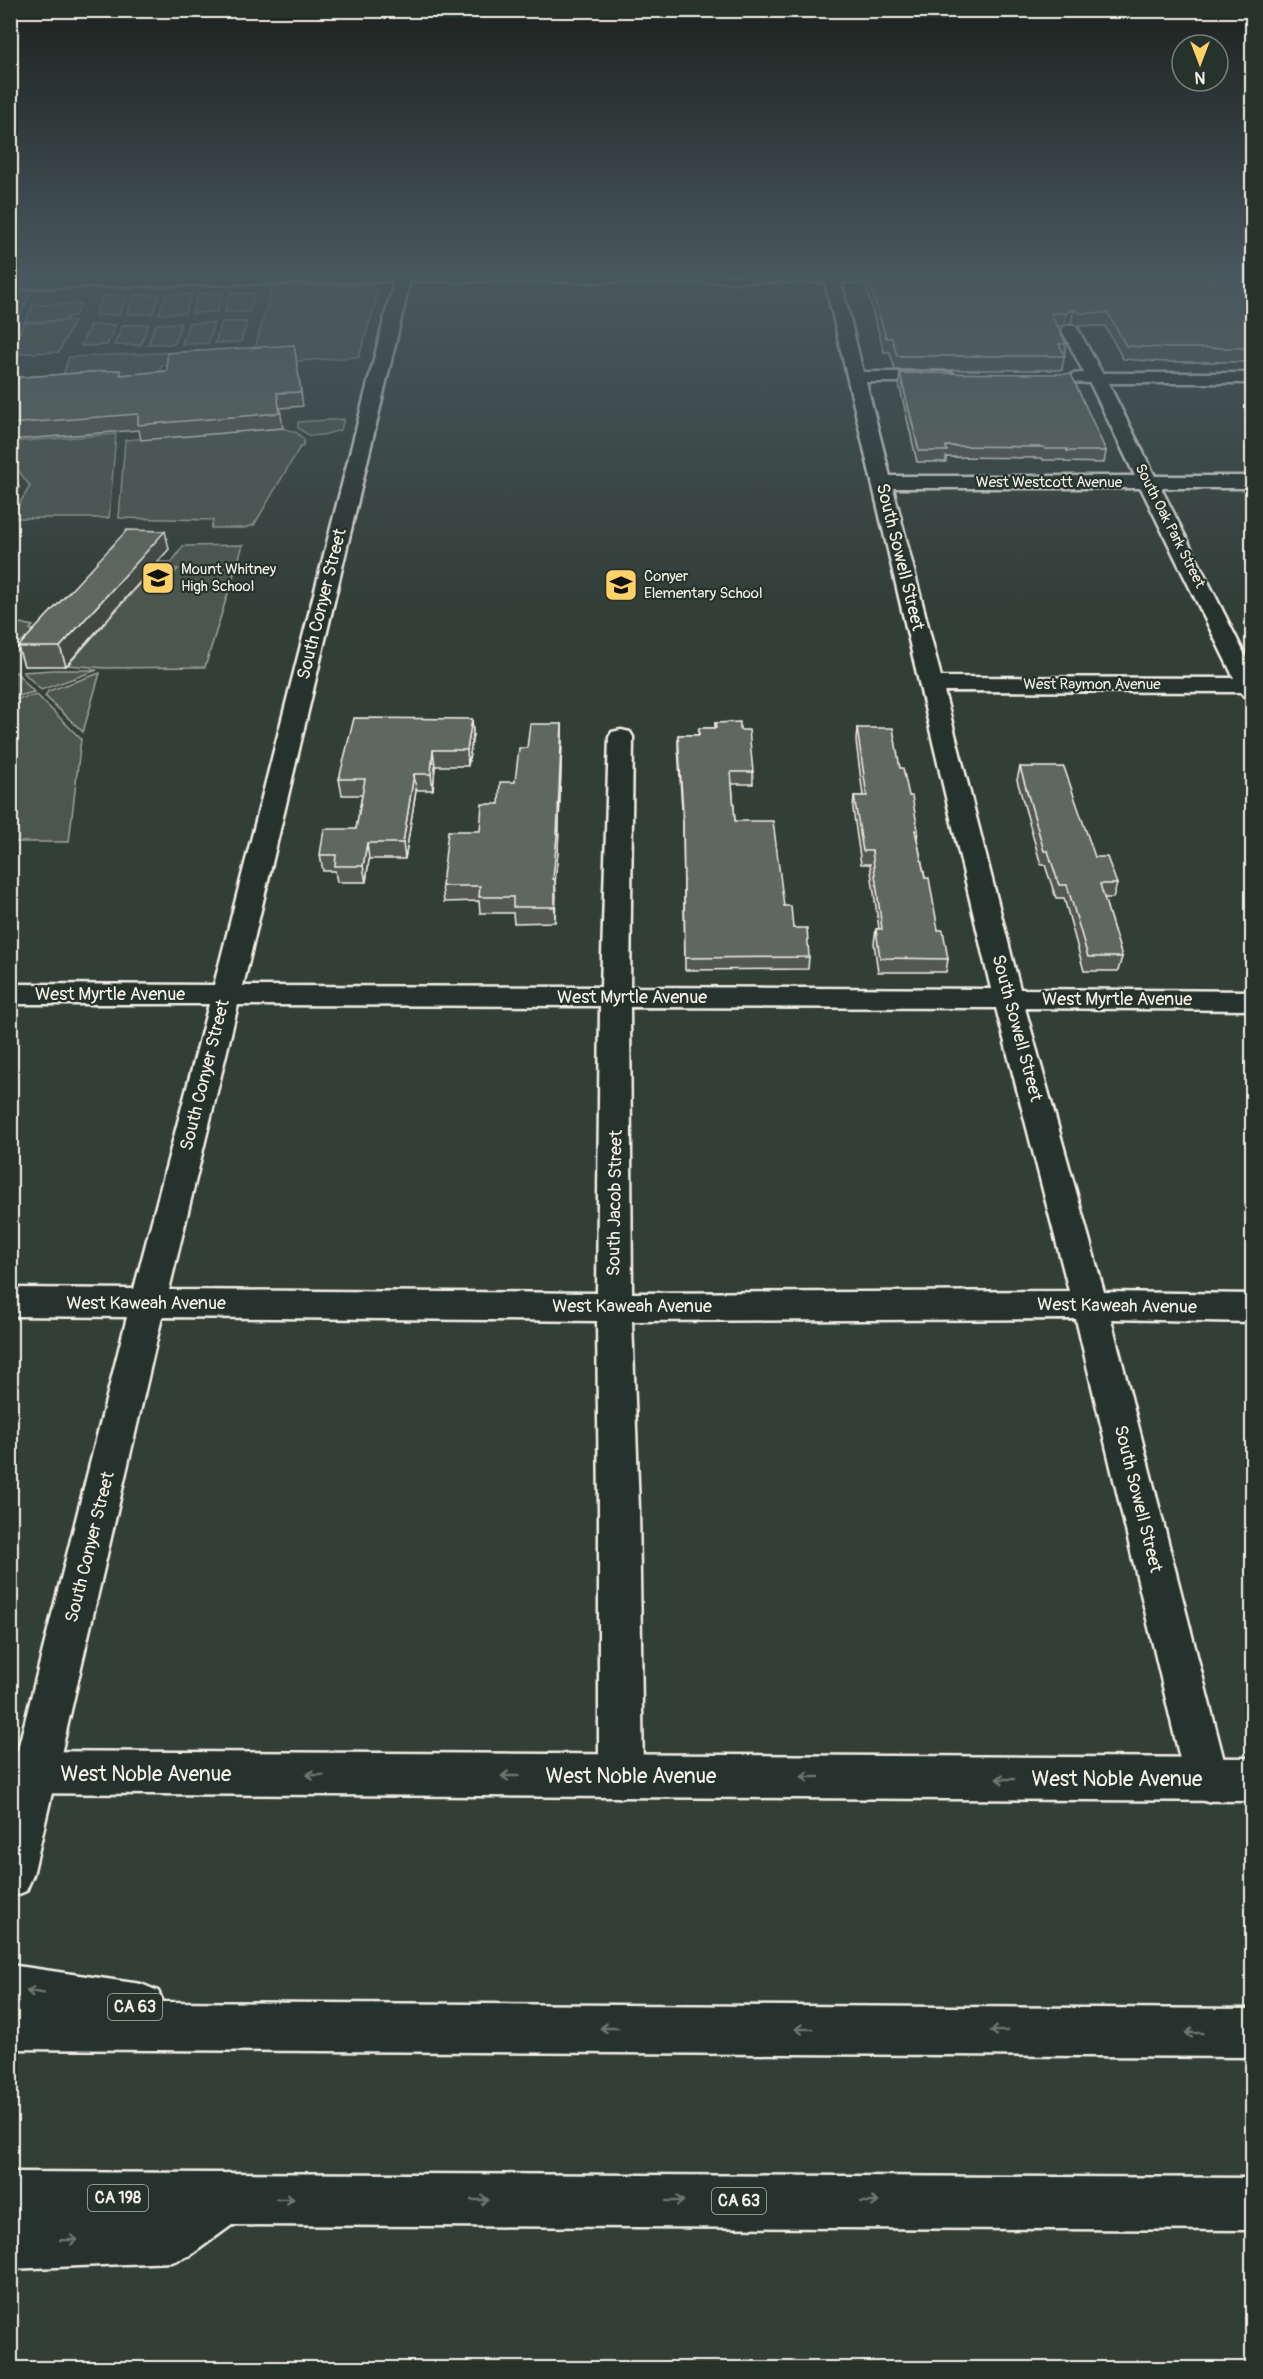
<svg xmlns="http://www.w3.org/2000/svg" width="1263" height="2379" font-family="Pangolin,sans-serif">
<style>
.green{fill:#4c564f;stroke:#a0a49c;stroke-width:1.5}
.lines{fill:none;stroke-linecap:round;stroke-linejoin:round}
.minor-casing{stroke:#f4f1e8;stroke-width:5}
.major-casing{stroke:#f4f1e8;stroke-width:5}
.highway-casing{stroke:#f4f1e8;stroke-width:5}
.minor{fill:#26332d;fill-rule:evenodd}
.major{fill:#26332d;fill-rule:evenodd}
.highway{fill:#26332d;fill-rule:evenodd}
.wall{fill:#525953;stroke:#f4f1e8;stroke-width:1.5}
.shaded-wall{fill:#424944;stroke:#f4f1e8;stroke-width:1.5}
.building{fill:#5f6861;stroke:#f4f1e8;stroke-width:1.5}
.oneway{stroke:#6e766e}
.labels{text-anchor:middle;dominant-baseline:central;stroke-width:4.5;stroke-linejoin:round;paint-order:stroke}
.far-street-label{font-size:15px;fill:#f4f1e8;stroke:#26332d}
.far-poi-label{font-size:15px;fill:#f4f1e8;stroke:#26332d;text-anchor:start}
.shield{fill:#26332d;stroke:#b6b8b0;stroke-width:1.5}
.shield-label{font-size:16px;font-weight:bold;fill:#f4f1e8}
.street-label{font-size:18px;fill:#f4f1e8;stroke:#26332d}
.near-street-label{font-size:21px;fill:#f4f1e8;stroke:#26332d}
</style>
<rect width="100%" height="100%" fill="#323e38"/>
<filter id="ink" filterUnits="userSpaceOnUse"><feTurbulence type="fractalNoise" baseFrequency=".0167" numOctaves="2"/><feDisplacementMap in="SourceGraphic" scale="12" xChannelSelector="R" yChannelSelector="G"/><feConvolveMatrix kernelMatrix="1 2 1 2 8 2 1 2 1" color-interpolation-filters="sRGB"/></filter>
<g filter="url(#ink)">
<g class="green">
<polygon points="272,286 366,286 379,291 359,357 234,365 254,353"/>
<polygon points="11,291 32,291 11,332 10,291"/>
<polygon points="223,293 217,312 192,313 198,294"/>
<polygon points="230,293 255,293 250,312 224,312"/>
<polygon points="166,294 191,294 185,313 159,314"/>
<polygon points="127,295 119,315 94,315 103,296"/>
<polygon points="135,295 160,295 152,314 127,314"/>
<polygon points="81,304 75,316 68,317 66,320 25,322 33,305"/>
<polygon points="74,321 59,352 11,354 11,349 24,323"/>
<polygon points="222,322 247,322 241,342 215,343"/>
<polygon points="181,323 174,344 148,344 156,324"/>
<polygon points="189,323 214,323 208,343 182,344"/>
<polygon points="148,324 141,345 114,345 123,325"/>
<polygon points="90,325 115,325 107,345 81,346"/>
<polygon points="227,350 225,362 161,365 159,377 61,381 69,357"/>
<polygon points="344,419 341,430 323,435 310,436 298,428 298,422"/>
<polygon points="283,428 297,433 304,440 303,447 300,447 254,525 244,528 211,528 213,520 119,518 125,440"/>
<polygon points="116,434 109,518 11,518 30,486 15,466 11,466 11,442"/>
<polygon points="243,545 205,667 105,668 68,665 141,583 164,585 178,569 156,566 159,562 172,562 183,546"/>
<polygon points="11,621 33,626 30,629 35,631 21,642 11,642"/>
<polygon points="53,670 97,670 41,690 23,672"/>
<polygon points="10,672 16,672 34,692 11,698"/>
<polygon points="100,673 83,732 45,696 48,691"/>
<polygon points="37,695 81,739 69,842 11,842 11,700"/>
</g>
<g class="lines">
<defs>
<path id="minor" d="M 138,276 L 919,276 L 918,281 L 912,283 L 841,282 L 863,372 L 946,372 L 952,373 L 955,377 L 952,381 L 946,382 L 866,382 L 890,476 L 1135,476 L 1090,383 L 1072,382 L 1069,378 L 1072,374 L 1084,373 L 1062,330 L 1064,326 L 1076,326 L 1102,373 L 1252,373 L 1252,383 L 1108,383 L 1155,476 L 1252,476 L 1252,488 L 1161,488 L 1252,669 L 1252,698 L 1244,696 L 1241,692 L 944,691 L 1020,989 L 1252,991 L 1252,1010 L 1025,1008 L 1104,1292 L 1252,1294 L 1252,1322 L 1111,1319 L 1229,1780 L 1223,1795 L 1207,1802 L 1191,1795 L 1185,1780 L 1076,1319 L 632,1321 L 639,1509 L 643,1776 L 637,1791 L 621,1798 L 605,1791 L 599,1776 L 599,1509 L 597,1321 L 162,1317 L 33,1875 L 26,1891 L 10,1898 L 10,1781 L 127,1317 L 10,1316 L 10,1288 L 134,1289 L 209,1004 L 10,1004 L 10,984 L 214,985 L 394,281 L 10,288 L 10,278 ZM 410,281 L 825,282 L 991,989 L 630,987 L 633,737 L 630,732 L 621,730 L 612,732 L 609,737 L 601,987 L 243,986 ZM 893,488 L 1141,488 L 1234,678 L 941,677 ZM 238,1005 L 600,1006 L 597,1293 L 169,1290 ZM 630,1007 L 996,1008 L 1069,1291 L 632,1293 Z"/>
<polygon id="major" points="10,1751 1252,1758 1252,1801 10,1793"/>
<g id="highway">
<polygon points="10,1965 141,1984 158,1991 163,2002 1252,2009 1252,2057 10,2049"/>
<polygon points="10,2172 1252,2178 1252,2230 232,2225 191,2255 172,2262 10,2269"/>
</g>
</defs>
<use href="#minor" class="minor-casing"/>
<use href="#major" class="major-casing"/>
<use href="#highway" class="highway-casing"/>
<use href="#minor" class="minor"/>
<use href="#major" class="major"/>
<use href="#highway" class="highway"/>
</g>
<g class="wall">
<polygon points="868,277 1252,284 1252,362 1164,362 1123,359 1105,326 1076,326 1071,323 1064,326 1057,326 1066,344 1062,370 895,370 890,352 884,352 867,291"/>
<polygon points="294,345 303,406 280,408 283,428 141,440 139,430 10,440 10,378 120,370 121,375 167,371"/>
<polygon points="900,373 1106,451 1104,463 1065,462 1064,460 1043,460 1042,458 946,457 946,462 917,462 899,384"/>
<polygon points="169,549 66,666 24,666 18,647"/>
<polygon points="472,719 473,734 468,766 435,766 433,790 416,790 405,859 369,859 366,882 337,882 335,871 323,871 320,855 356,829 362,795 342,795 339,779"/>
<polygon points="715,723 740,730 753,772 753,784 732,784 735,821 784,906 793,928 809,957 808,969 685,970 683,825 678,747 678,735 698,735 699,728 715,728"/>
<polygon points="562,724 562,740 558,851 555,879 555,922 514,923 513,913 480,913 479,901 444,902 442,886 480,831 515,782 527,748"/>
<polygon points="857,728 900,768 918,830 917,839 925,878 938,930 948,959 946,972 878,972 874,943 876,929 879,929 870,864 861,864 853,809 854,796 863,796 856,741"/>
<polygon points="1020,767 1117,884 1113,898 1104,898 1122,957 1118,971 1084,971 1064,898 1056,898 1045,865 1041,865 1017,780"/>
</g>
<g class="shaded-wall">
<polygon points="1074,309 1071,323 1064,326 1066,313"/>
<polygon points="15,472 19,488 10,502 10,479"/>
<polygon points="165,531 169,549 66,666 60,647"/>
<polygon points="472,719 473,734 468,766 467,750"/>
<polygon points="562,724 562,740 558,851 554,895 553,879"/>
<polygon points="433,750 435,766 433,790 431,774"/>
<polygon points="414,774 416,790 405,859 403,843"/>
<polygon points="367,843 369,859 366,882 363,866"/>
<polygon points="555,879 556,895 555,922"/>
</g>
<g class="building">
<polygon points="868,277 1248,278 1252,284 1252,348 1167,348 1126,346 1108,313 1079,313 1074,309 1066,313 1051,313 1066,344 1059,344 1065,356 897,356 892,338 886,338"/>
<polygon points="294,345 301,392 277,393 280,413 138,425 138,414 10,424 10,378 120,370 120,375 167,371 167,353"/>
<polygon points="900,373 1071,374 1106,451 1067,451 1067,449 1045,449 1044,447 946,446 947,451 919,451"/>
<polygon points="10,466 15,472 10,479"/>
<polygon points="127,530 165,531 60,647 18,647"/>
<polygon points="354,718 472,719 467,750 433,750 431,774 414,774 403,843 367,843 363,866 335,866 336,855 320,855 324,829 356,829 365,779 339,779"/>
<polygon points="740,722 740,730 749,730 753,772 731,772 735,821 773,821 784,906 791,906 793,928 807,928 809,957 685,958 683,813 678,735 699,735 699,728 716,728 715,723"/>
<polygon points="530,724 562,724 557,836 553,879 555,879 555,907 513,907 513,897 479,897 480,886 442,886 448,831 480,831 482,804 499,804 500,782 515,782 519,748 527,748"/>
<polygon points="857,728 893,728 900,768 903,768 909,796 912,796 918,830 915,830 925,878 929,878 938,930 943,930 948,959 880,958 876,929 882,929 872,851 863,851 854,796 867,796"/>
<polygon points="1020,767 1064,767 1095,857 1107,857 1117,884 1100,884 1122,957 1088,957 1067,885 1059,885 1048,851 1044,851"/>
</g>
<defs><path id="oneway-shaft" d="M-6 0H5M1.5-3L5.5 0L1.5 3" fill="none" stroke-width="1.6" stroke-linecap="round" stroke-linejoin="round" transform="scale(1.5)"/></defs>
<g class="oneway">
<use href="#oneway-shaft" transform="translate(315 1775) rotate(-180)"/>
<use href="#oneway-shaft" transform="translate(510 1776) rotate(-180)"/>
<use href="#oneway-shaft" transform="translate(810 1777) rotate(-180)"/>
<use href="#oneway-shaft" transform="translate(1005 1779) rotate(-180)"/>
<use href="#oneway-shaft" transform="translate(35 1992) rotate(-172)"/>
<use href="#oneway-shaft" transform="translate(609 2028) rotate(-180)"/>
<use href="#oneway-shaft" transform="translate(804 2029) rotate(-180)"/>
<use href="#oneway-shaft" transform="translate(999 2031) rotate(-180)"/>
<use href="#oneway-shaft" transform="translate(1194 2033) rotate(-180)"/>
<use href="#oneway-shaft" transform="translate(285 2199)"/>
<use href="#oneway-shaft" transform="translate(480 2200)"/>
<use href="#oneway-shaft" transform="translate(675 2201)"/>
<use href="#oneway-shaft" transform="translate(870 2202)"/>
<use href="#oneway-shaft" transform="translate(69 2240) rotate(-2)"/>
</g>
</g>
<linearGradient id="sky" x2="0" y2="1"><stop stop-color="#1c221f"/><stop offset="0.45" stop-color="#49585e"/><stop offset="1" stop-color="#49585e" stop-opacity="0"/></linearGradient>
<rect width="1263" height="609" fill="url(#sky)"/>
<defs>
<symbol id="school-square" viewBox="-11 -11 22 22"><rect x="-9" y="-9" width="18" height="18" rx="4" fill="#ffd166" stroke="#26332d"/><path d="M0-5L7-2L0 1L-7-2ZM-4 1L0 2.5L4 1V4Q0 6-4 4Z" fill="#111"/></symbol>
</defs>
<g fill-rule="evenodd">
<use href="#school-square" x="139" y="559" width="38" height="38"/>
<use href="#school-square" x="602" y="566" width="38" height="38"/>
</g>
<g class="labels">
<g class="far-street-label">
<text x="1049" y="482">West Westcott Avenue</text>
<text transform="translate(1170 526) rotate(63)">South Oak Park Street</text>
<text x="1092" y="684">West Raymon Avenue</text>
</g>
<g class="far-poi-label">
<text x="181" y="569">Mount Whitney<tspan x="181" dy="17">High School</tspan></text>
<text x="644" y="576">Conyer<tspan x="644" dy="17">Elementary School</tspan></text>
</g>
<g class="shield">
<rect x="108" y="1994" width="54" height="26" rx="4.5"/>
<rect x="88" y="2185" width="60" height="26" rx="4.5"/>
<rect x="712" y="2188" width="54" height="26" rx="4.5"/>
</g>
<g class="shield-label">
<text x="135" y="2007">CA 63</text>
<text x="118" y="2198">CA 198</text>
<text x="739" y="2201">CA 63</text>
</g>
<g class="street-label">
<text transform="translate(900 557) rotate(76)">South Sowell Street</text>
<text transform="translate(322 604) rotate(-76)">South Conyer Street</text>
<text x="110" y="994">West Myrtle Avenue</text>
<text x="632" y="997">West Myrtle Avenue</text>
<text x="1117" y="999">West Myrtle Avenue</text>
<text transform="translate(1017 1028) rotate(75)">South Sowell Street</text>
<text transform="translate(205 1075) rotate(-76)">South Conyer Street</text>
<text transform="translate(615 1203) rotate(-89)">South Jacob Street</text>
<text x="146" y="1303">West Kaweah Avenue</text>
<text x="632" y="1306">West Kaweah Avenue</text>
<text transform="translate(1117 1306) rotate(1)">West Kaweah Avenue</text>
<text transform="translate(1138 1499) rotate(76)">South Sowell Street</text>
<text transform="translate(90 1547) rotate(-76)">South Conyer Street</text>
</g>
<g class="near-street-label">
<text x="146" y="1774">West Noble Avenue</text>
<text x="631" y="1776">West Noble Avenue</text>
<text x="1117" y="1779">West Noble Avenue</text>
</g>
</g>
<rect width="1263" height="2379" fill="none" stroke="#26332d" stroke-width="36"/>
<rect x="18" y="18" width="1227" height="2343" fill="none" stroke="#f4f1e8" stroke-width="2" filter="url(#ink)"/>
<g transform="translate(1200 63) rotate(180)"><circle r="28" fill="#26332d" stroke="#787f78" stroke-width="1.5"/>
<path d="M0-4.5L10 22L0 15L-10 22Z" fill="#ffd166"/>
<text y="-9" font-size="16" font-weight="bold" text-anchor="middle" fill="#f4f1e8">N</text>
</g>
</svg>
